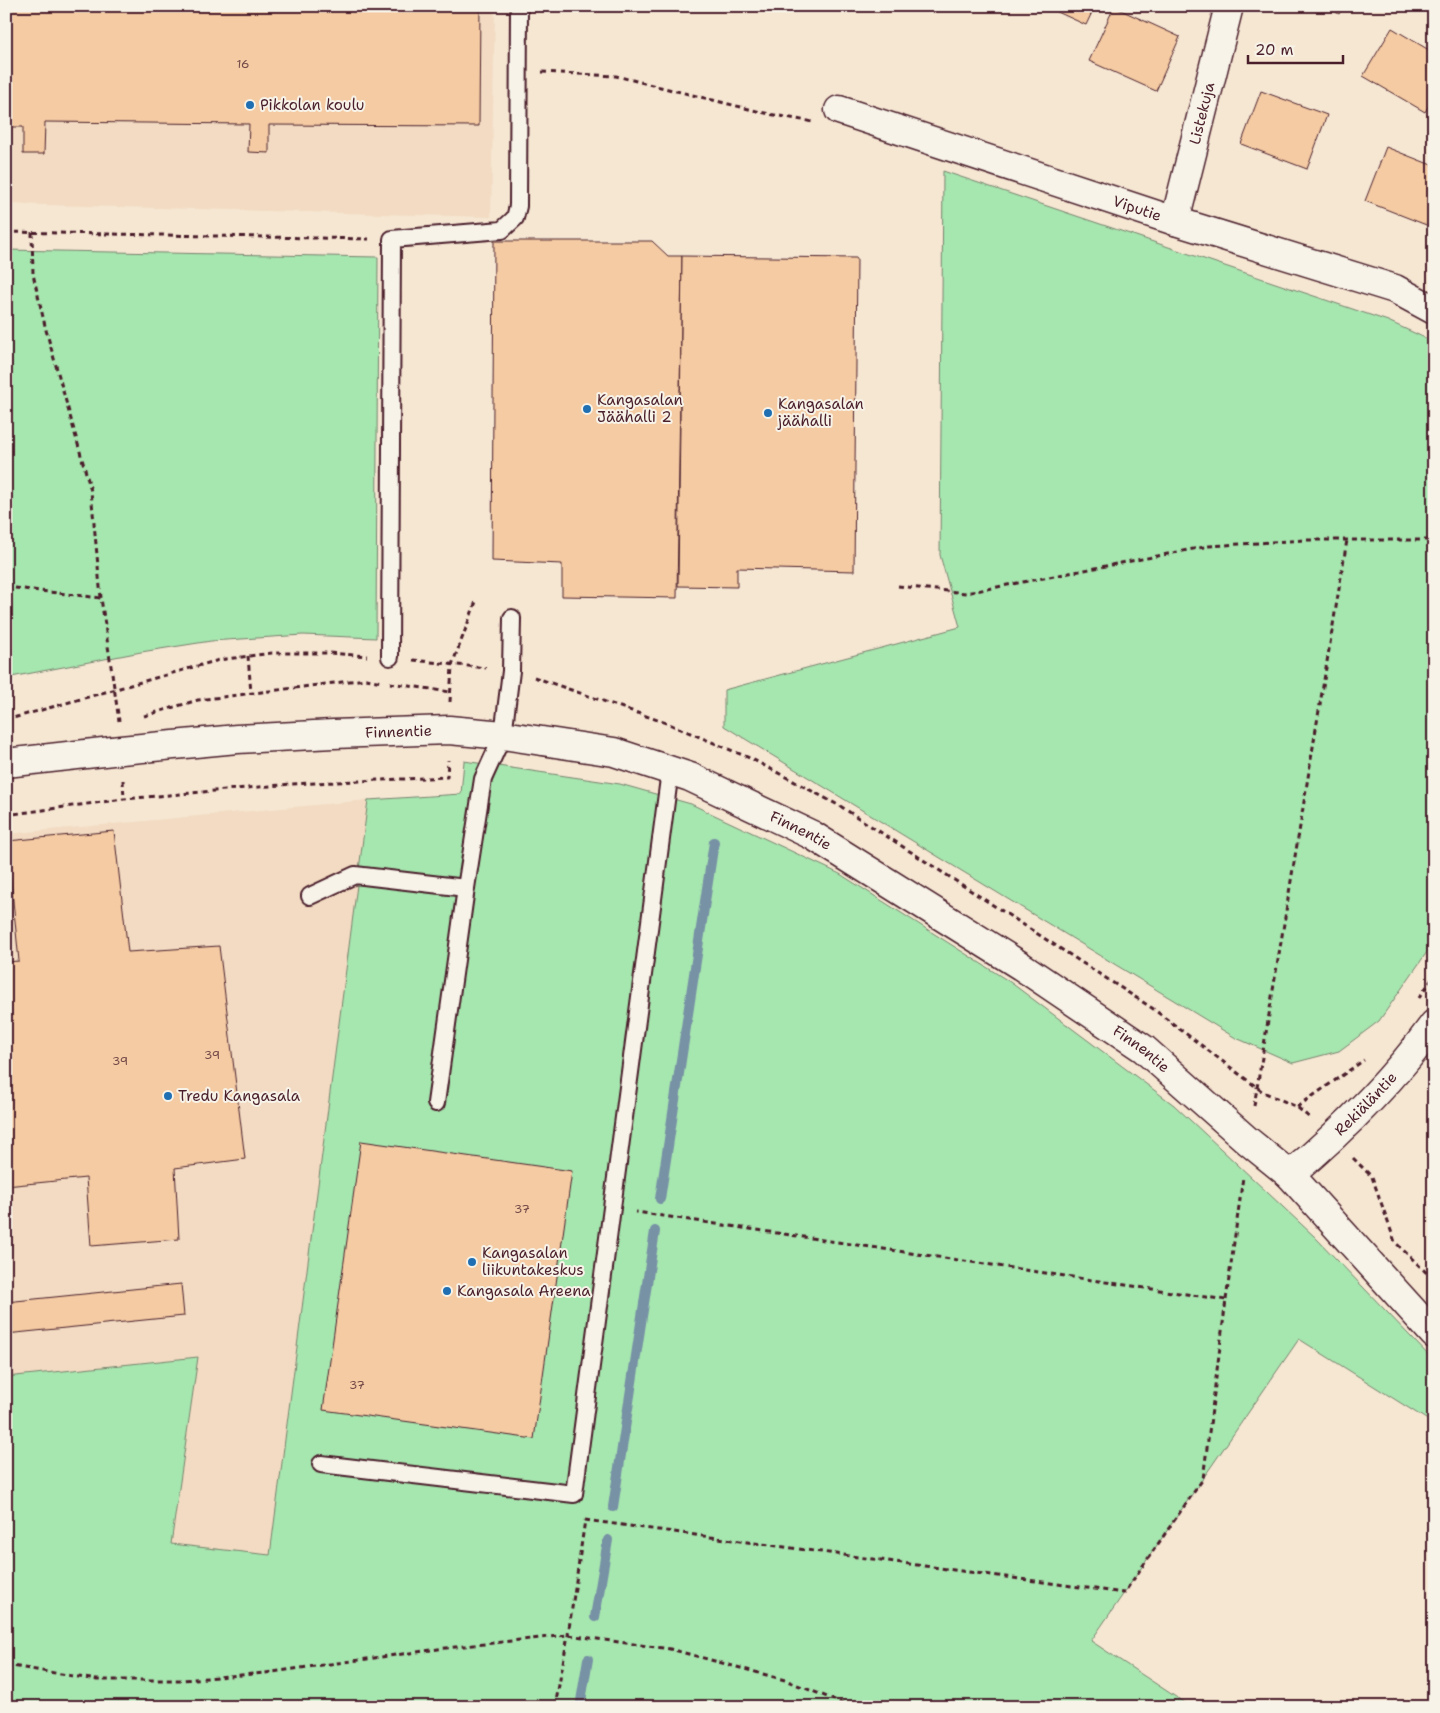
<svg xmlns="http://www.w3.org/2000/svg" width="1440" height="1713" font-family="'Shantell Sans',sans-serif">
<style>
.built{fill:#f2dbc2}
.green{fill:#a6e6af;stroke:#78826d}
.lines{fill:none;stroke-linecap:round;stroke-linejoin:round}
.stream{stroke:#7791a5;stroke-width:10}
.building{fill:#f4cba3;stroke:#4a1f2b}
.service-casing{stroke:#4a1f2b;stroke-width:20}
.minor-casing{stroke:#4a1f2b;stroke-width:31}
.tertiary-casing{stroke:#4a1f2b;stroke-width:31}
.path{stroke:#4a1f2b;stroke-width:3;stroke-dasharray:5 4;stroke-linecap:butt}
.service{stroke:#f7f3e8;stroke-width:16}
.minor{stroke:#f7f3e8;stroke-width:28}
.tertiary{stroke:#f7f3e8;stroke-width:28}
.poi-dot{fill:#1f6fb2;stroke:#f7f3e8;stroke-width:2}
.labels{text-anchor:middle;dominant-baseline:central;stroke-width:4;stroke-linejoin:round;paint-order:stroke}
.number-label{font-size:12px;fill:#744a49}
.poi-label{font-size:15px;fill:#4a1f2b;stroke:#f7f3e8;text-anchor:start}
.street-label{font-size:15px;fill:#4a1f2b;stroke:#f7f3e8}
</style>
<rect width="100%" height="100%" fill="#f6e7d3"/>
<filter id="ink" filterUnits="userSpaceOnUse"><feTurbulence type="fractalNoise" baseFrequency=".02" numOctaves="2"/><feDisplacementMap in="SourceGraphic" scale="10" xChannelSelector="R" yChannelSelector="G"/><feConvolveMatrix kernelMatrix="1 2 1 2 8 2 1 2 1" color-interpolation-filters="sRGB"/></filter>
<g filter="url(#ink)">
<g class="built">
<polygon points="6,6 495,6 491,217 6,204"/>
<polygon points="368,800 270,1555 171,1544 198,1357 6,1377 6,834"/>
</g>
<g class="green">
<polygon points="943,171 1388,321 1434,342 1434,942 1379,1021 1339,1051 1293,1063 1234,1037 724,726 724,690 960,627 940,555"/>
<polygon points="6,250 378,257 376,638 303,635 211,641 141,652 6,678"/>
<polygon points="464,761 620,784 691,804 840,874 1010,982 1174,1105 1315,1237 1434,1361 1434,1424 1299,1339 1091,1641 1191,1707 6,1707 6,1377 198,1357 171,1544 270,1555 368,800 461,794"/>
</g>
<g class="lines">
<g class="stream">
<polyline points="660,1199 714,842"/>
<polyline points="613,1507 655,1231"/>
<polyline points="595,1617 608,1540"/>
<polyline points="580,1707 588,1659"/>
</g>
</g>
<g class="building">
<polygon points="6,6 480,6 479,126 269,125 269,153 248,152 249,124 45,122 44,154 23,154 23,127 6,127"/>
<polygon points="1052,6 1095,6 1086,25 1051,9"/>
<polygon points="1326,6 1344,6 1339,14"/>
<polygon points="1114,7 1180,37 1156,91 1089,61"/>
<polygon points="1392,28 1434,53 1434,97 1425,112 1363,76"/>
<polygon points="1261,91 1327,115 1307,169 1241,144"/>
<polygon points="1386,147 1434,166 1434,228 1365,201"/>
<polygon points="494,241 652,241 668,256 682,256 677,598 562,596 562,564 492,561"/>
<polygon points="682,256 857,258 854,571 737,568 737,587 678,586"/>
<polygon points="114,831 128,952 219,946 245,1159 175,1168 179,1239 91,1246 86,1178 6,1186 6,962 19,961 7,841"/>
<polygon points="361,1141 572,1171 534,1439 323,1410"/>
<polygon points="181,1284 184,1316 6,1334 6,1302"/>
</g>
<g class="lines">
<defs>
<g id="service">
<polyline points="390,657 392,239 502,230 515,218 518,206 519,6"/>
<polyline points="310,896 355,875 466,888 483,779 503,735 511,671 512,618"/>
<polyline points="436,1103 466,888"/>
<polyline points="321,1464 574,1494 670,771"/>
</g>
<g id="minor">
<path id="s1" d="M 839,110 L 1175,221 L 1395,289 L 1434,310"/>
<path id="s2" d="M 1175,221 L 1229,6"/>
<path id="s3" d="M 1290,1175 C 1343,1130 1393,1081 1434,1024"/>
</g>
<g id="tertiary">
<path id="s4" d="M 6,763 L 121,750 L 237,739 L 333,734 L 449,730 L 503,735 L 614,752 L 690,777 L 812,835 L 1021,966 L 1144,1049 L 1248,1141 L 1290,1175 L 1434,1334"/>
</g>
</defs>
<use href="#service" class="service-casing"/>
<use href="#minor" class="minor-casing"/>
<use href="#tertiary" class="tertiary-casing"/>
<g class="path">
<polyline points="542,72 616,76 769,114 813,122"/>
<polyline points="6,232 369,239"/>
<polyline points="32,232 33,274 46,330 91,491 101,598 119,721"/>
<polyline points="898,586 966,593 1209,546 1304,540 1434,540"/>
<polyline points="6,587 101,598"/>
<polyline points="248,656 251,693"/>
<polyline points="413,660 486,668"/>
<polyline points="534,677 669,724 752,759 840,806 1152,1008 1263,1092 1297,1107 1310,1118"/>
<polyline points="390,683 450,692"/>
<polyline points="450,702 452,665 477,599"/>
<polyline points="144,716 198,700 366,679 382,682"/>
<polyline points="6,720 219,660 272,653 330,653 367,656"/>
<polyline points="123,780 124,799"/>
<polyline points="6,815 124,799 292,784 447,777 448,760"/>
<polyline points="1419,998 1434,976"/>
<polyline points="1254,1106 1347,540"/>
<polyline points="1297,1107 1364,1060"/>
<polyline points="1353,1158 1372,1177 1395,1242 1434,1280"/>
<polyline points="1226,1300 1243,1177"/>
<polyline points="585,1520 1124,1593 1203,1479 1226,1300 636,1212"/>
<polyline points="6,1665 97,1680 183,1680 265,1673 446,1648 568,1635 670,1649 785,1680 852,1707"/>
<polyline points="555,1707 568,1635 585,1520"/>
</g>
<use href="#service" class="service"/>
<use href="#minor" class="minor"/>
<use href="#tertiary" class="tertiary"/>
</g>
</g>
<g class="poi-dot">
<circle cx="250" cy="105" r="5"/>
<circle cx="587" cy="409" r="5"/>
<circle cx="768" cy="413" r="5"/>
<circle cx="168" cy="1096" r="5"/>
<circle cx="472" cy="1262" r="5"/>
<circle cx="447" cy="1291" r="5"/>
</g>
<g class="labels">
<g class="number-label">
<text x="243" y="64">16</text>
<text x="212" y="1055">39</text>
<text x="120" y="1061">39</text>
<text x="522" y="1209">37</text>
<text x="357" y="1385">37</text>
</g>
<g class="poi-label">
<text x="260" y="105">Pikkolan koulu</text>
<text x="597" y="400">Kangasalan<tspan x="597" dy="17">Jäähalli 2</tspan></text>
<text x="778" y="404">Kangasalan<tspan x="778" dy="17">jäähalli</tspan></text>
<text x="178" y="1096">Tredu Kangasala</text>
<text x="482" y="1253">Kangasalan<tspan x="482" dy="17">liikuntakeskus</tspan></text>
<text x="457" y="1291">Kangasala Areena</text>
</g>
<g class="street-label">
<text stroke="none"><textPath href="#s2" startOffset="111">Listekuja</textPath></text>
<text stroke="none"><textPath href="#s1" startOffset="314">Viputie</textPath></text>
<text stroke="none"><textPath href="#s4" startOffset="394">Finnentie</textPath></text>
<text stroke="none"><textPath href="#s4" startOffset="814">Finnentie</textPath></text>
<text stroke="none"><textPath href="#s4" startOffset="1219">Finnentie</textPath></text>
<text stroke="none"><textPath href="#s3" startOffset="104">Rekiäläntie</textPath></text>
</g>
</g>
<rect width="1440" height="1713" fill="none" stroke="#f7f3e8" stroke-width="25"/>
<rect x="12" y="12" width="1415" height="1688" fill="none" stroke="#4a1f2b" stroke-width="2" filter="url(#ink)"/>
<path d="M1248 55v8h95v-8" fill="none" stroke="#4a1f2b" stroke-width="2.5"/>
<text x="1255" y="55" font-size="15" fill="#4a1f2b" stroke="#f7f3e8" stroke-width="4" paint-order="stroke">20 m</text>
</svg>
